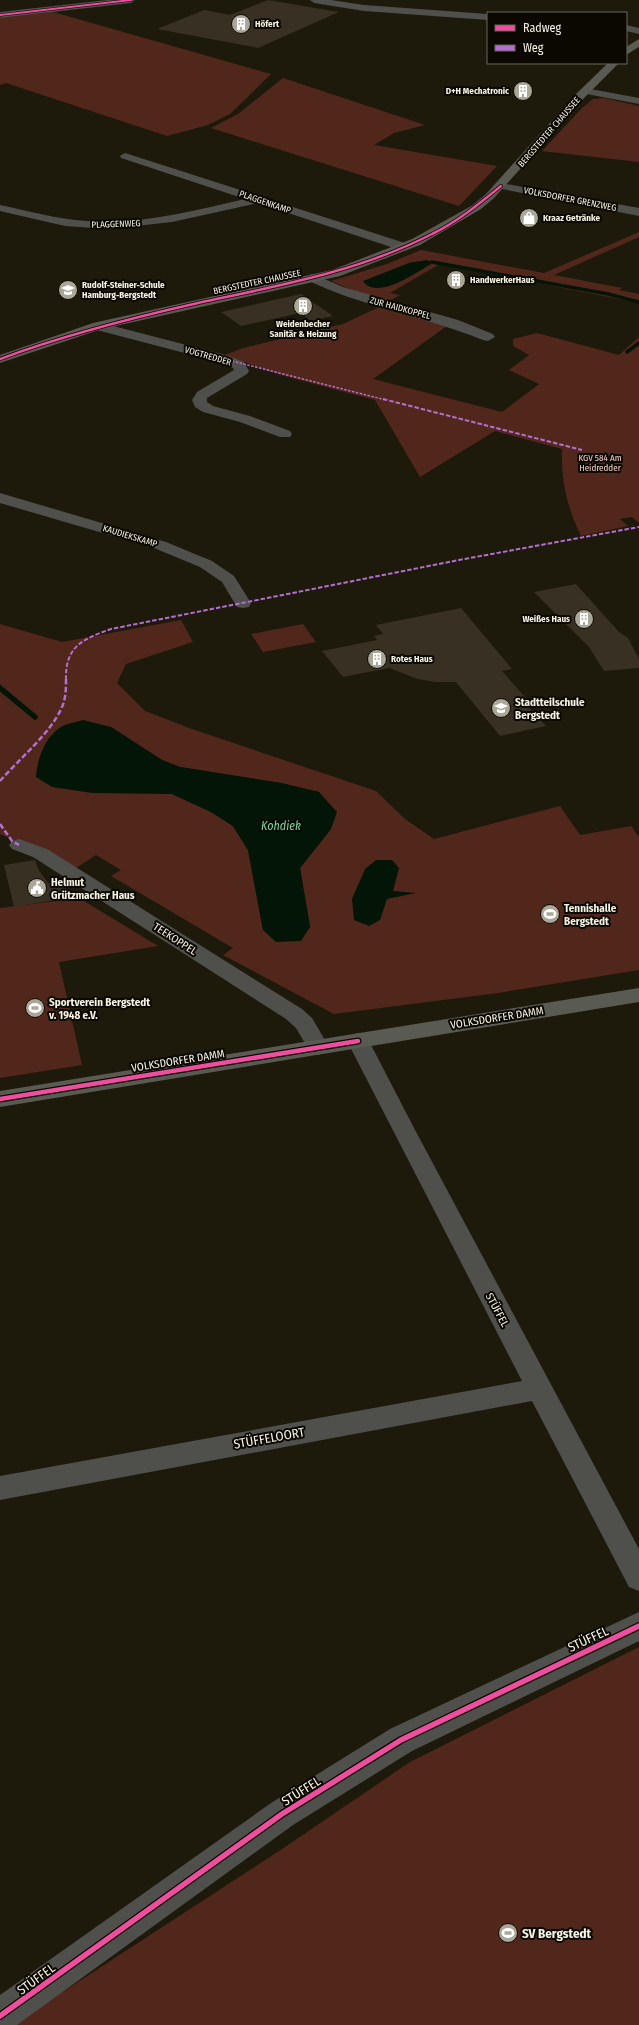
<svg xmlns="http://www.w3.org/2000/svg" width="639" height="2025" font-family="'Fira Sans Condensed',sans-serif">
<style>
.green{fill:#52271b;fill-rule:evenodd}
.water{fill:#031506}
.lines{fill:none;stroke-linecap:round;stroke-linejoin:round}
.stream-far1{stroke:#031506;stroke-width:3.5}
.stream{stroke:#031506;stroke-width:5.5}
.building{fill:#383023}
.minor{fill:#4f4f4b;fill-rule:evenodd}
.major{fill:#595a51;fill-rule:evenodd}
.quiet-far2{stroke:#b36fd0;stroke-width:1.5;stroke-dasharray:2.5 1.5;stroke-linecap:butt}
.quiet-far1{stroke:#b36fd0;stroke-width:2;stroke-dasharray:4.5 2;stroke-linecap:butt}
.quiet{stroke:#b36fd0;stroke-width:2.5;stroke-dasharray:5.5 2.5;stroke-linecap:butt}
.cycleway-far3-casing{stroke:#0a0801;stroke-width:3}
.cycleway-far2-casing{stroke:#0a0801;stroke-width:4}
.cycleway-far1-casing{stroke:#0a0801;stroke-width:7}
.cycleway-casing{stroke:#0a0801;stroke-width:8}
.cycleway-far3{stroke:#ef4d9e;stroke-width:2}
.cycleway-far2{stroke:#ef4d9e;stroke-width:2.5}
.cycleway-far1{stroke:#ef4d9e;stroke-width:4.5}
.cycleway{stroke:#ef4d9e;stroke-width:5.5}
.labels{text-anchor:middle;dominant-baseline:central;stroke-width:4;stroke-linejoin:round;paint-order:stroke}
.far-poi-label{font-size:9px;font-weight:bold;fill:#f7f3e4;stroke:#0a0801;text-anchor:start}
.far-street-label{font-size:9px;fill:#f7f3e4;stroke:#0a0801}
.far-park-label{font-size:9px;fill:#f7d1c7;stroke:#0a0801}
.poi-label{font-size:11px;font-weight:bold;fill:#f7f3e4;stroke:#0a0801;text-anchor:start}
.street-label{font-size:11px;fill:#f7f3e4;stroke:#0a0801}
.water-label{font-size:12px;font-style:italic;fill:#7fd5a1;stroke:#0a0801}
.near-street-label{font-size:13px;fill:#f7f3e4;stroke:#0a0801}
.near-poi-label{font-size:13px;font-weight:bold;fill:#f7f3e4;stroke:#0a0801;text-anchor:start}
</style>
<rect width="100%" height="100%" fill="#1d190b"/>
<g class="green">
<polygon points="53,12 271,74 230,114 208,125 167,136 6,83 0,85 0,18"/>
<polygon points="283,78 425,125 394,133 374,145 497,166 459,206 211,128 238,114"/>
<polygon points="604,98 639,106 639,162 542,151 582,108 593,99"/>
<path d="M 639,232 L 639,237 L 554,275 L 622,288 L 619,290 L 639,294 L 639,303 L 440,264 L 390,293 L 400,295 L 389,301 L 352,290 L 331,281 L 387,264 L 421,250 L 544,273 ZM 422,261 L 431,261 L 431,264 C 411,274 389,295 366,285 L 409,263 Z"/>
<path d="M 379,307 L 447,326 L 373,379 L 502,412 L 539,384 L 509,370 L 529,355 L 513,346 L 513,339 L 537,333 L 619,355 L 639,337 L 639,523 L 632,517 L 620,519 L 628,526 L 581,536 C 567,507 561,481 562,449 L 495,431 L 420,477 L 375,400 L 277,374 L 225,355 L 243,348 L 343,324 Z"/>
<path d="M 181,620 L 193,642 L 126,664 L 117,683 L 145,711 L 189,728 L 376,791 L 405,819 L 434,839 L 560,806 L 580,835 L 631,826 L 639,837 L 639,970 L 498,993 L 334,1014 L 223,955 L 233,948 L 111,876 L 121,870 L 96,855 L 76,868 L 0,834 L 0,624 L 62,642 ZM 111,727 L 162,760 L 180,767 L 281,783 L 319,792 L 331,829 L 300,868 L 310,927 L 263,930 L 248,850 L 233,826 L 211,812 L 172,794 L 137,792 Z"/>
<polygon points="303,624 316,642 263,652 251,634"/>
<polygon points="79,898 158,946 59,962 82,1065 0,1078 0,908"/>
<polygon points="639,1647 639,2025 12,2025 285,1847 410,1762"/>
</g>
<g class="water">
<path d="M 427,260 L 433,263 C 418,271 377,301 363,281 L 409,263 Z"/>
<path d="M 83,720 L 111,727 L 162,760 L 180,767 L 281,783 L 319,792 L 337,812 L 331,829 L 300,868 L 310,927 L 301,941 L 276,942 L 263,930 L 248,850 L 233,826 L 211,812 L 172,794 L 92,793 L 52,787 L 36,777 C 37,759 46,733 65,725 C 70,723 77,722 83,720 Z"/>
<polygon points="376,860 392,860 399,868 393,891 416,893 387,899 380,920 369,926 354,920 352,899 365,869"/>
</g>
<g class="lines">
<g class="stream-far1">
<polyline points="432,262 608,294 639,302"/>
<polyline points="627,352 639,343"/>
</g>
<polyline class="stream" points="0,688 35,717"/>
</g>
<g class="building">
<polygon points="268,0 339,12 258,48 157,29 204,10 230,15"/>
<polygon points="301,294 333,316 311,321 300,313 241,326 221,312"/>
<polygon points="576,584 619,632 628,638 639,659 639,668 604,671 589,647 534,592"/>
<polygon points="461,608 512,669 502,671 526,698 521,699 546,726 500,736 456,682 435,682 418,679 389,668 343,677 322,651 377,640 374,636 383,634 376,625"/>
<polygon points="35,860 38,869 48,883 54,882 79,896 14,907 4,865"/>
</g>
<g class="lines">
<g class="minor">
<polygon points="107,0 135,0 131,3 0,18 0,12"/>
<polygon points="310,0 331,0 364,5 488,14 488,20 364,11 314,3"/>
<polygon points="626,25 639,28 639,34 626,31"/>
<polygon points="585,88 639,98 639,104 581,93 580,91"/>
<path d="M 125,153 L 408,244 L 410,247 L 408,250 L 400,250 L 258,203 L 172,222 L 109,229 L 65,226 L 0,211 L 0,205 C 29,211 57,219 86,221 C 140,225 193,211 245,199 L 121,158 L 120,156 Z"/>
<polygon points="501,183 639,208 639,216 497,188 495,186"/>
<path d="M 313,274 L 343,287 L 458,320 L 493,334 L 495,337 L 488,341 L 483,340 C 426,317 364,307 309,281 L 307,278 L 309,275 Z"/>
<polygon points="98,322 229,356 244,362 249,371 247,374 207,398 207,402 213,406 250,416 290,431 292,434 290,437 280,437 240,422 203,412 195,407 192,400 197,392 234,370 233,368 219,362 93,329 91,326"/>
<polygon points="0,493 166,542 212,561 234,576 251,603 249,607 243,608 237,607 222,582 200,567 154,548 0,503"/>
<polygon points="19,839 47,849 302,1009 312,1018 329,1047 326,1052 318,1055 310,1052 296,1028 286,1019 33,857 12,849 9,845 12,841"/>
<polygon points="358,1033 366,1036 369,1041 414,1128 639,1549 639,1591 629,1587 532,1401 0,1500 0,1476 522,1381 347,1041 350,1036"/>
<polygon points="639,1612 639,1641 412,1751 293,1825 17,2025 0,2025 0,1995 271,1803 390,1729"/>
</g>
<g class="major">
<polygon points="639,39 639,47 626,55 626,47"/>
<polygon points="608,63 619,63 584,98 494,198 481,209 420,245 340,276 102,329 0,363 0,355 93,323 332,270 412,239 473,205 486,194 576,94"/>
<polygon points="639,988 639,1002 0,1107 0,1091"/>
</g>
<polyline class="quiet-far2" points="224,359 386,400"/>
<g class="quiet-far1">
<polyline points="383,399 582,450"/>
<path d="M 66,680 C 65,646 83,639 111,629 L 459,560 L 639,527"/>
</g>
<g class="quiet">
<path d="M 0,781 C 19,759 51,733 62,707 C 66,698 66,688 66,679"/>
<polyline points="0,824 12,841 19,845"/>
</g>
<defs>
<polyline id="cycleway-far3" points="0,15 131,0"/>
<path id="cycleway-far2" d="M 0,359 C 64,335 131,318 198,303 C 277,286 358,272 432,234 C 457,222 479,204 501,186"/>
<polyline id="cycleway-far1" points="0,1099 358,1041"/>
<polyline id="cycleway" points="0,2016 282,1814 401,1740 639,1626"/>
</defs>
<use href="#cycleway-far3" class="cycleway-far3-casing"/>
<use href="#cycleway-far2" class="cycleway-far2-casing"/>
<use href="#cycleway-far1" class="cycleway-far1-casing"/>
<use href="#cycleway" class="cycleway-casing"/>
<use href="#cycleway-far3" class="cycleway-far3"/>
<use href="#cycleway-far2" class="cycleway-far2"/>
<use href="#cycleway-far1" class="cycleway-far1"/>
<use href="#cycleway" class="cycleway"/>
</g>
<defs>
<symbol id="building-disc" viewBox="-11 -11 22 22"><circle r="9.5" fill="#aba798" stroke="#0a0801"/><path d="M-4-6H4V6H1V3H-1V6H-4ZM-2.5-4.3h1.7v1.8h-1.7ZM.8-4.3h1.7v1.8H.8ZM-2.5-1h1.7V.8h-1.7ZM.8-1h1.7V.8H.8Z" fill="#fff"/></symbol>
<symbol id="shop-disc" viewBox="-11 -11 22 22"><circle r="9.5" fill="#aba798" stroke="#0a0801"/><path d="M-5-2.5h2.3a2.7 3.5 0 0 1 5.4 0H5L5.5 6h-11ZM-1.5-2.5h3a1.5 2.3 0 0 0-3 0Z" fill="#fff"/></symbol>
<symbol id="school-disc" viewBox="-11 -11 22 22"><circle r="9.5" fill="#aba798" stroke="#0a0801"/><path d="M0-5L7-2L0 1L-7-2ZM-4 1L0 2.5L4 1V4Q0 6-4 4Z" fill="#fff"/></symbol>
<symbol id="civic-disc" viewBox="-11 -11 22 22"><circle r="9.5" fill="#aba798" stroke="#0a0801"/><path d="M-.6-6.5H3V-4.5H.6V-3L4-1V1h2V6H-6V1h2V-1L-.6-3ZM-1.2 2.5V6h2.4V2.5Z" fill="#fff"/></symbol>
<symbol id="stadium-disc" viewBox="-11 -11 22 22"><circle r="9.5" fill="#aba798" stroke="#0a0801"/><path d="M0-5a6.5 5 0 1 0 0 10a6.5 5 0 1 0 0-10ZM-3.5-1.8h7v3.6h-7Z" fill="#fff"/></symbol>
</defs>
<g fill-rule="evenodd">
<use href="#building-disc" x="230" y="13" width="22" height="22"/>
<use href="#building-disc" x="512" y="80" width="22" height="22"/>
<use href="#shop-disc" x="518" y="207" width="22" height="22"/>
<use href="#building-disc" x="445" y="269" width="22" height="22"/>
<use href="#school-disc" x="57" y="279" width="22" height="22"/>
<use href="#building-disc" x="292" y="295" width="22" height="22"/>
<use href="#building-disc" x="573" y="608" width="22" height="22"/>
<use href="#building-disc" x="366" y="648" width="22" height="22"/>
<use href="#school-disc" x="490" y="697" width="22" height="22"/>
<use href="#civic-disc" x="26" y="877" width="22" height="22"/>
<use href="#stadium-disc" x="539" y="903" width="22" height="22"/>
<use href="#stadium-disc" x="24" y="997" width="22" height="22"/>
<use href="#stadium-disc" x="497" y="1922" width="22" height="22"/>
</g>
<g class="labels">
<g class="far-poi-label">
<text x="255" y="24">Höfert</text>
<text x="509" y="91" text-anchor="end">D+H Mechatronic</text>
<text x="543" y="218">Kraaz Getränke</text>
<text x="470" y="280">HandwerkerHaus</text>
<text x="82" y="285">Rudolf-Steiner-Schule<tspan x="82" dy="10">Hamburg-Bergstedt</tspan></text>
<text x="303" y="324" text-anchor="middle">Weidenbecher<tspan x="303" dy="10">Sanitär &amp; Heizung</tspan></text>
<text x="570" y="619" text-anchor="end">Weißes Haus</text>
<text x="391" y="659">Rotes Haus</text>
</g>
<g class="far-street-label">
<text transform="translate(549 132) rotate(-49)">BERGSTEDTER CHAUSSEE</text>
<text transform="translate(570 199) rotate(11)">VOLKSDORFER GRENZWEG</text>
<text transform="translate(265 202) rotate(19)">PLAGGENKAMP</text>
<text transform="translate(116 224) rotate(-2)">PLAGGENWEG</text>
<text transform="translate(257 282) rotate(-12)">BERGSTEDTER CHAUSSEE</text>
<text transform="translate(400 308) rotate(15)">ZUR HAIDKOPPEL</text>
<text transform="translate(208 356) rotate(16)">VOGTREDDER</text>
<text transform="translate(130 536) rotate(17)">KAUDIEKSKAMP</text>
</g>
<g class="far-park-label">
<text x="600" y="458">KGV 584 Am<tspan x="600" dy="10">Heidredder</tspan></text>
</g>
<g class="poi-label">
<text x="515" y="702">Stadtteilschule<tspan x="515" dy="13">Bergstedt</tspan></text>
<text x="51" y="882">Helmut<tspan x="51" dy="13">Grützmacher Haus</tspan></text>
<text x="564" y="908">Tennishalle<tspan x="564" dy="13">Bergstedt</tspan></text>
<text x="49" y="1002">Sportverein Bergstedt<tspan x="49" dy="13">v. 1948 e.V.</tspan></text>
</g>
<g class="street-label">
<text transform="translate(175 939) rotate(33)">TEEKOPPEL</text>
<text transform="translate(497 1018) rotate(-9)">VOLKSDORFER DAMM</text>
<text transform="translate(178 1061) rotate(-9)">VOLKSDORFER DAMM</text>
<text transform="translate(497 1310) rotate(62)">STÜFFEL</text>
</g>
<g class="water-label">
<text x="281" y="826">Kohdiek</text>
</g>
<g class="near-street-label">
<text transform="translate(269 1438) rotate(-10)">STÜFFELOORT</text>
<text transform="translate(588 1639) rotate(-25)">STÜFFEL</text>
<text transform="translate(301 1791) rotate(-32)">STÜFFEL</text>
<text transform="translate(36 1979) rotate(-36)">STÜFFEL</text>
</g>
<g class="near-poi-label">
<text x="522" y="1933">SV Bergstedt</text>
</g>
</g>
<rect x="487" y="12" width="140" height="52" fill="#0a0801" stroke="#69665c"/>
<rect x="495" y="25" width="20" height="6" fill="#ef4d9e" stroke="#69665c"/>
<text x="523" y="32" font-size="12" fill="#f7f3e4">Radweg</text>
<rect x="495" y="45" width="20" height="6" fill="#b36fd0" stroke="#69665c"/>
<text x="523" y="52" font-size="12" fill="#f7f3e4">Weg</text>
</svg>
